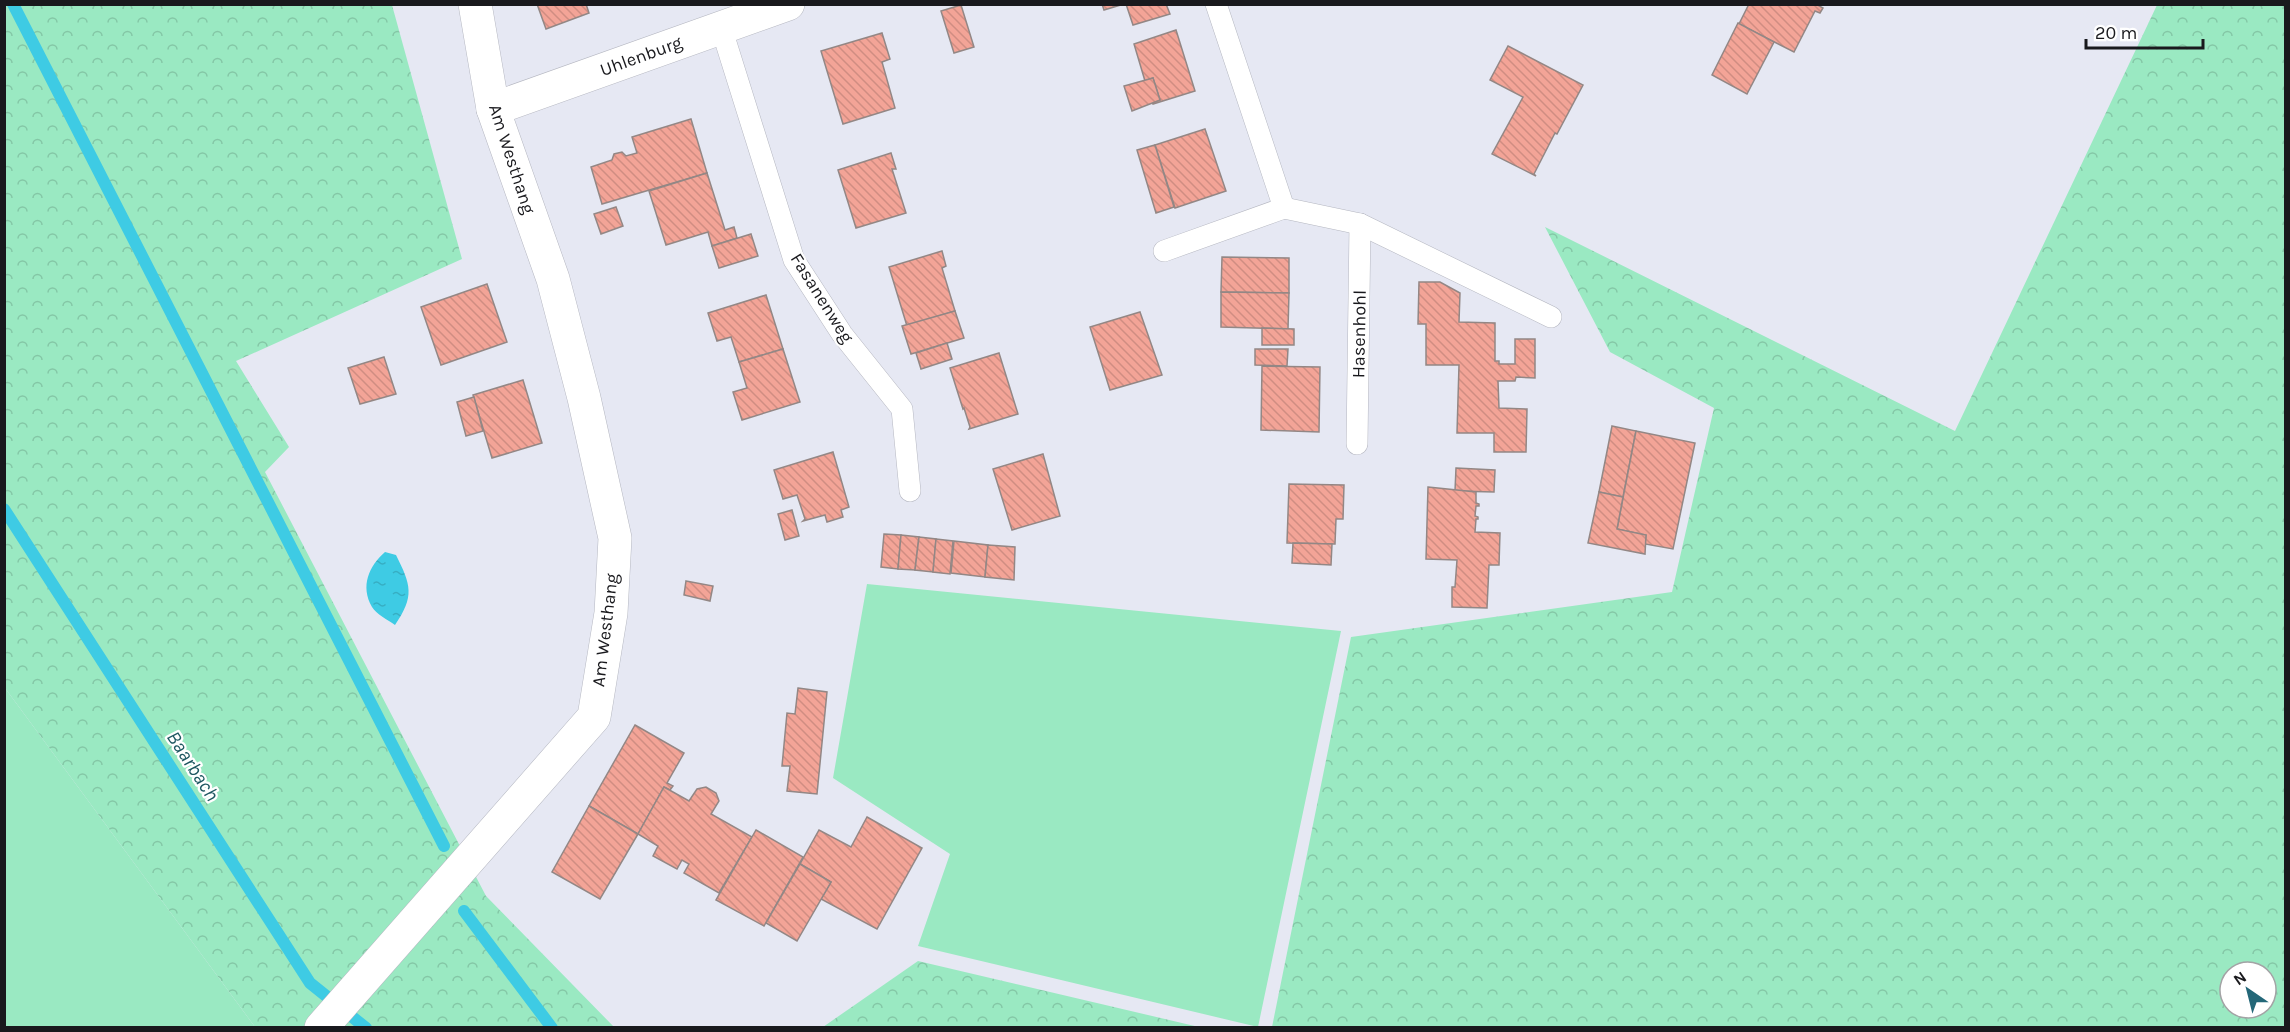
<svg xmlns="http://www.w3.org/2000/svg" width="2290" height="1032" font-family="Karla,sans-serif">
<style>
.grass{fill:#9ae9c2}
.forest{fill:url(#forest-crowns);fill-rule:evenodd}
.water{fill:url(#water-ripples)}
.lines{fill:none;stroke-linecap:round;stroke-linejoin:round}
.stream{stroke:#3ecbe4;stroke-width:12}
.building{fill:url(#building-back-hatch);stroke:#938785;stroke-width:1.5}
.lane-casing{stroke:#b5b7c1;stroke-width:22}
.street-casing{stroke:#b5b7c1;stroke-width:34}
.lane{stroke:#fff;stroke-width:21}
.street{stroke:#fff;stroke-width:33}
.labels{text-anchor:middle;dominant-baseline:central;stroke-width:4.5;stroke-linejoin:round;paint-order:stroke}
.street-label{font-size:18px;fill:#19191d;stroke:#fff}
.water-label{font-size:20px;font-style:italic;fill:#1e5761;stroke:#fff}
</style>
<defs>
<pattern id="forest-crowns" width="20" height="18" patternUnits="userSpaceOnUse" patternTransform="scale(1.5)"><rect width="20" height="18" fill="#9ae9c2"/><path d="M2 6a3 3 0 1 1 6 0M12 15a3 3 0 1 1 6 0" fill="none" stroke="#84c7a6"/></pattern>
<pattern id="water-ripples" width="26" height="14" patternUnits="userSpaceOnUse" patternTransform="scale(1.5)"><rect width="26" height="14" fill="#3ecbe4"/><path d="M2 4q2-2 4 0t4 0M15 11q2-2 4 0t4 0" fill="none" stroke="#36aec3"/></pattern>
<pattern id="building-back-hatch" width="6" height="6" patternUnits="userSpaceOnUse" patternTransform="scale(1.5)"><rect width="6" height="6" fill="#f3a497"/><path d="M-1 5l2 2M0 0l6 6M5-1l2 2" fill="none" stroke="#d08d82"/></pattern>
</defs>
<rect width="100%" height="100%" fill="#e6e8f3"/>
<g class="grass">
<polygon points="867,584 1341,631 1258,1027 918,946 950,854 833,778"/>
<polygon points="5,688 255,1027 5,1027"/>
</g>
<g class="forest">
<polygon points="4,5 392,5 462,259 236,361 289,447 265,472 486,896 614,1027 255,1027 5,688"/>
<path d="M 2157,5 L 2285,5 L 2285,1027 L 1272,1027 L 1351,637 L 1672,592 L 1714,408 L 1610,352 L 1545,227 L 1955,431 ZM 2230,972 L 2266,972 L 2266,1008 L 2230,1008 Z"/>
<polygon points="918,961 1199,1027 823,1027"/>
</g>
<path class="water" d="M 385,552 L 396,555 C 411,585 415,596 395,625 C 388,620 376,614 372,607 C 360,586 369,566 385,552 Z"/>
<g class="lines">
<g class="stream">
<polyline points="13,4 444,846"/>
<polyline points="4,509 310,983 366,1028"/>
<polyline points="464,911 552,1028"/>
</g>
</g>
<g class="building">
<polygon points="537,4 586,4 589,13 546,29"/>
<polygon points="1102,4 1124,4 1104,10"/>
<polygon points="1126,4 1166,4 1170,14 1133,25"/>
<polygon points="1749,4 1816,4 1823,8 1820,13 1815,11 1794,52 1739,24"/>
<polygon points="961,5 974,47 954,53 941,11"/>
<polygon points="1738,23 1774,42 1747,94 1712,75"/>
<polygon points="1176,30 1195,91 1153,104 1152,102 1160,100 1153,78 1145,81 1134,44"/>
<polygon points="882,33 890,59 882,62 895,108 843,124 821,51"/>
<polygon points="1508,46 1583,85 1557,134 1555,133 1534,174 1536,176 1492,154 1523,97 1490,80"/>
<polygon points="1153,78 1160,100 1132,111 1124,86"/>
<polygon points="691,119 707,173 602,204 591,167 612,160 614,154 622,152 626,156 637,153 632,137"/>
<polygon points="1205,129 1226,191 1175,208 1155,145"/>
<polygon points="1155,145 1174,207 1156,213 1137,150"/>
<polygon points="891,153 896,169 892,169 906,213 856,228 838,170"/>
<polygon points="707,173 725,230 734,227 737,238 712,246 708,232 666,245 649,191"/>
<polygon points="616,207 623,226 601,234 594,214"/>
<polygon points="751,234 758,256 719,268 712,246"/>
<polygon points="942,251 946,266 942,268 955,311 907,326 889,267"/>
<polygon points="1222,257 1289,258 1289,293 1221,292"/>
<polygon points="1419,282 1440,282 1460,293 1459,322 1495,323 1495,361 1499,361 1499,364 1515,364 1515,339 1535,339 1535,378 1516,377 1515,381 1498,381 1499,408 1527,409 1526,452 1494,452 1494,433 1457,433 1459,365 1426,365 1426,324 1418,324"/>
<polygon points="487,284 507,342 441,365 421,307"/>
<polygon points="1221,292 1289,293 1288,329 1221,327"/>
<polygon points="766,295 783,349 739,362 731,337 717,341 708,313"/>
<polygon points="955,311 964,338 911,354 902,326"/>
<polygon points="1140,312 1162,375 1110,390 1090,327"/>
<polygon points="1262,328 1294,329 1294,345 1262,345"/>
<polygon points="947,343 952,359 921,369 916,353"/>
<polygon points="783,349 800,402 742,420 733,392 747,388 739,362"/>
<polygon points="1255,349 1288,349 1287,366 1255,365"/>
<polygon points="999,353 1018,414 969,429 970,427 964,408 963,409 950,368"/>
<polygon points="384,357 396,394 360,404 348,368"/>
<polygon points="1262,366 1320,367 1319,432 1261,430"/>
<polygon points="523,380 542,443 492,458 473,395"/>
<polygon points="474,397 483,431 466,436 457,402"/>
<polygon points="1612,426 1636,431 1623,497 1599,492"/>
<polygon points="1636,431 1695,443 1673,549 1645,544 1646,535 1617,529"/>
<polygon points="833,452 849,507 841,510 843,517 827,522 825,515 803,521 805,519 797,495 783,499 774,470"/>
<polygon points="1043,454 1060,516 1012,530 993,469"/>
<polygon points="1456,468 1495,470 1494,492 1455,491"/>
<polygon points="1289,484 1344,485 1343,519 1336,519 1335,544 1287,543"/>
<polygon points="1428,487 1476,492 1476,503 1479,504 1479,506 1476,506 1475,516 1478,517 1478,519 1476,519 1475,532 1500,533 1499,565 1489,565 1487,608 1452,607 1452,587 1455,587 1457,560 1426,559"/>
<polygon points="1599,492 1623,497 1617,529 1646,535 1645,554 1588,543"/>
<polygon points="792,510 799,536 785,540 778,514"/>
<polygon points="884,534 901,535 898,569 881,567"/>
<polygon points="901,535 919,537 915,570 898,569"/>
<polygon points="919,537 936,539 933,572 915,570"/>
<polygon points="936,539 953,541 950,574 933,572"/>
<polygon points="954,541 988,545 985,577 951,573"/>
<polygon points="1293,543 1332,544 1331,565 1292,563"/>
<polygon points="988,545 1015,547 1014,580 985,577"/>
<polygon points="686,581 713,586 710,601 684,595"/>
<polygon points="798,688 827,692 817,794 787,791 790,766 782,766 787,713 795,714"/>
<polygon points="635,725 684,753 667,783 673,786 670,790 664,787 638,834 589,806"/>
<polygon points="664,787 689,801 697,789 706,787 716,793 719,801 711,814 752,837 719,893 684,873 689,864 682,860 677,869 653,856 658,846 638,834"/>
<polygon points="589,806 638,834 600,899 552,872"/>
<polygon points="867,817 922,848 877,929 821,899 831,882 800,864 819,830 851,847"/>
<polygon points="756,830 803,857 764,926 716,900"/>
<polygon points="800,864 831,882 797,941 766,923"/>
</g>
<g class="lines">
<defs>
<g id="lane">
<polyline points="1216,4 1284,208 1360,224 1551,317"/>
<polyline points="721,27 794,260 842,334 902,409 910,491"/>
<polyline points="1164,251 1284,208"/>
<polyline points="1357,444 1360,224"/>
</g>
<g id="street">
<polyline points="493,109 788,4"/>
<polyline points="321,1028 594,717 611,613 615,538 584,398 553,279 493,109 475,4"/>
</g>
</defs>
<use href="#lane" class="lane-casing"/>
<use href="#street" class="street-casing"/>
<use href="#lane" class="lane"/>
<use href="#street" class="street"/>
</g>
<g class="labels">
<g class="street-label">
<text transform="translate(641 56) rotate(-20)">Uhlenburg</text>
<text transform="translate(512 159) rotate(72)">Am Westhang</text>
<text transform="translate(822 298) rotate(58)">Fasanenweg</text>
<text transform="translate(1359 334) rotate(-89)">Hasenhohl</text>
<text transform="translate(605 630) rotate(-83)">Am Westhang</text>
</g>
<g class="water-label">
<text transform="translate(193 766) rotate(57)">Baarbach</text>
</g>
</g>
<rect width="2290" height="1032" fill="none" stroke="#19191d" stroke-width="12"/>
<g transform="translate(2248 990) rotate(325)"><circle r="28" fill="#ffffff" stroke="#a3a3a5" stroke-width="1.5"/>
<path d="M0-4.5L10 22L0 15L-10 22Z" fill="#236778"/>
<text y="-9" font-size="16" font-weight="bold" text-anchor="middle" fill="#19191d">N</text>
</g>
<path d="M2086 39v9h117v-9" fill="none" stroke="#19191d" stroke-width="3"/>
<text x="2095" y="39" font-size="18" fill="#19191d" stroke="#ffffff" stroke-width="4.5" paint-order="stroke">20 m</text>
</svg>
